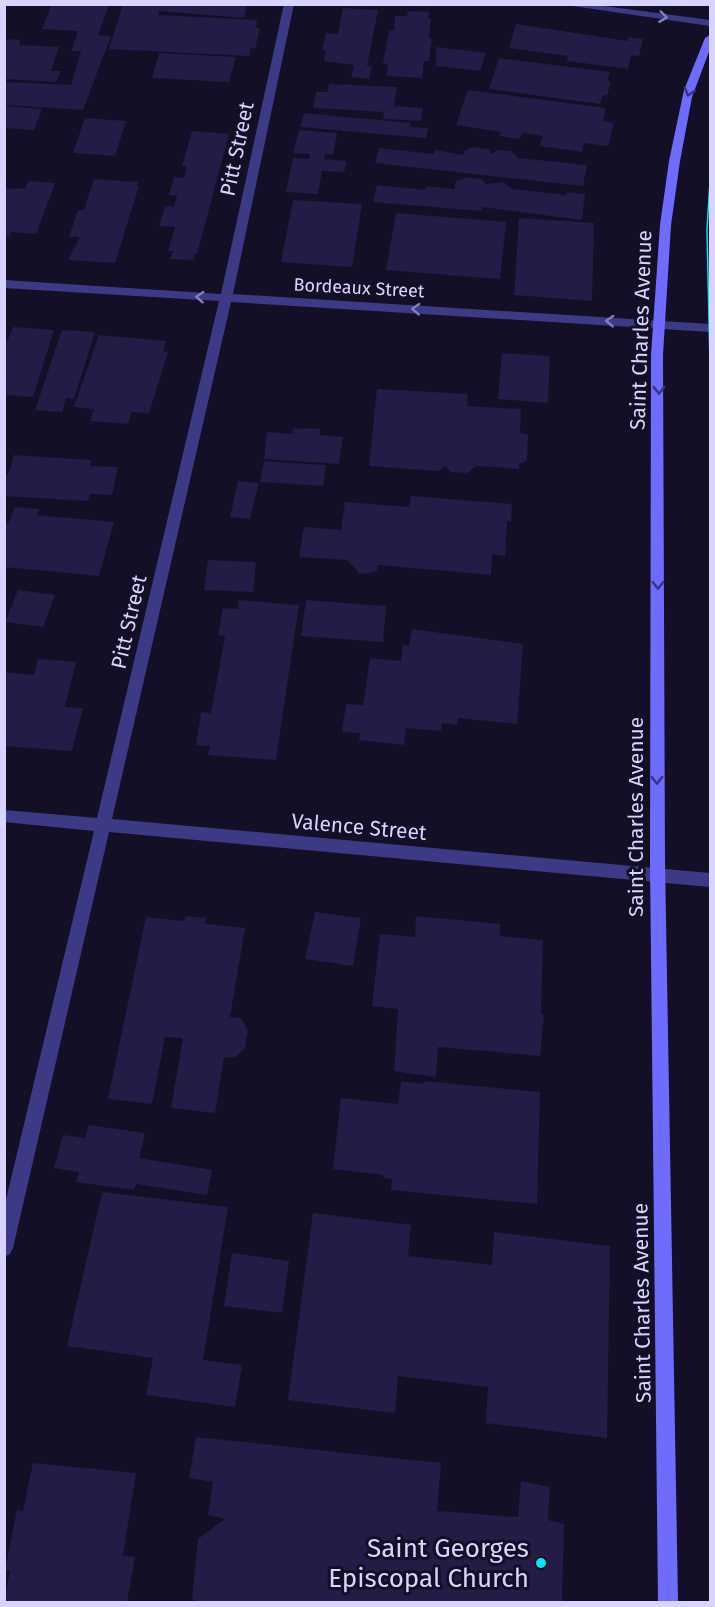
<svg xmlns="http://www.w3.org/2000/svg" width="715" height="1607" font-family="'Fira Sans',sans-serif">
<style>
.building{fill:#241b47}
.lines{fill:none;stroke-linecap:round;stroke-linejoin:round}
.street{fill:#3d3a85;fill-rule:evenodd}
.secondary{fill:#6f6bff;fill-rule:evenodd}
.tram{stroke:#00e5ff;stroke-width:1.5}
.oneway{stroke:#837fbc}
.oneway2{stroke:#38347d}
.poi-dot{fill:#00e5ff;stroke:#130f26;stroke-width:2}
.labels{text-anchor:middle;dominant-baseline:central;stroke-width:6;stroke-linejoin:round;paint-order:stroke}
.far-street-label{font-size:18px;fill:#d9d4ff;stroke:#130f26}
.street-label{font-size:21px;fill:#d9d4ff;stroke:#130f26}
.near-poi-label{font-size:26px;fill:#d9d4ff;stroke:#130f26;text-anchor:end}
</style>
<rect width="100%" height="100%" fill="#130f26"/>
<g class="building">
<polygon points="52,4 109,4 98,35 111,36 83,110 4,105 4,82 71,85 81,51 71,51 78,31 42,29"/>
<polygon points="123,4 247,4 244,18 159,11 158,15 257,20 256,28 260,28 255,49 251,48 249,56 109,49"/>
<polygon points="343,8 378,10 367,66 372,66 369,79 351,77 354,65 324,61 326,51 322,50 326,33 338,34"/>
<polygon points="408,11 429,12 428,18 431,18 429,38 432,38 429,61 424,61 422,78 386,76 388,65 383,64 389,30 394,30 395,16 407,16"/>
<polygon points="516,24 628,41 628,37 643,39 639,56 631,55 628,69 567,61 568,56 509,48"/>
<polygon points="4,39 20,40 19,45 59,47 51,71 61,71 56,82 4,79"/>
<polygon points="436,47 486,53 480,71 436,66"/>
<polygon points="159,53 236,57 229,82 152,78"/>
<polygon points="499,58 610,72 607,81 611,82 607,95 603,95 600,104 489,89"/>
<polygon points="329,84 397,87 394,106 423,108 421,121 383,119 384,112 313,108 316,92 327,92"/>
<polygon points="468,90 606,108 603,121 614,123 608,146 584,143 582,152 540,146 543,136 522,133 520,139 499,136 501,132 456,125"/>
<polygon points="4,106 42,109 34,130 4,128"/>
<polygon points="304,113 411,123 410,127 428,128 426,138 300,127"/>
<polygon points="85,118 126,121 115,156 73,153"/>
<polygon points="299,130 337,133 333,155 325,154 324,159 347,161 344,172 322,171 318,194 286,192 293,158 309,159 310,154 293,153"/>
<polygon points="192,131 229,134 197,254 195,254 193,260 170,259 173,251 168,251 175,227 159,226 165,206 174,207 177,196 169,195 174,177 184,178 187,166 182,166"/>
<polygon points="472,147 489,149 492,154 499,150 511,151 518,158 587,165 583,186 375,163 379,148 434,154 435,150 463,155 464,151"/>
<polygon points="467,177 481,179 486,184 503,182 512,189 566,195 567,192 585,194 582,220 482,207 482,211 373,202 377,185 425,190 426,186 454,189 456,181"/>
<polygon points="94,179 138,182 137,186 139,186 115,263 68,260 80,237 69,237 78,210 84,210"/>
<polygon points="28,181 55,183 36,234 11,232 9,236 4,235 4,188 25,189"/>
<polygon points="293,200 362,204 352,267 281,262"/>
<polygon points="396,213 506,222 500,279 386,270"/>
<polygon points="519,218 594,223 592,301 514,295"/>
<polygon points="13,327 54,330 33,397 4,395 4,349"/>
<polygon points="62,330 95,332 74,399 66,398 62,412 35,410"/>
<polygon points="99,335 166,341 163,351 168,352 149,413 132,412 128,424 90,421 94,409 74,407"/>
<polygon points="502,353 550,356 548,403 498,399"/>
<polygon points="377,389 468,394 467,406 521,409 520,432 528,435 527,460 523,463 519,463 519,469 476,466 467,473 451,472 446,466 438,471 369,466"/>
<polygon points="293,428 320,429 320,435 343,437 339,464 264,459 267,432 292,434"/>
<polygon points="14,455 91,460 90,466 118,467 112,495 90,494 88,501 4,496 4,474 8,475"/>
<polygon points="264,461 326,465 323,486 260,482"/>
<polygon points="238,481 259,483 250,519 230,517"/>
<polygon points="411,496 512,504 511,522 507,521 505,556 492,554 491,575 378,565 377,570 368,574 359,573 347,560 299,557 304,527 341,530 345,502 409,507"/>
<polygon points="15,507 39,509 37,515 114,522 99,576 4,567 4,524 8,524"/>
<polygon points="208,560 256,562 253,592 204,590"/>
<polygon points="18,590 55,595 43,627 5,622"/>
<polygon points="239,600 299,605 276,760 208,755 210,746 196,745 201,712 211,713 225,636 218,635 223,608 238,609"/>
<polygon points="306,600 386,606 383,642 301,636"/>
<polygon points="412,629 523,644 517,724 458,718 457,725 442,723 441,731 406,728 404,745 359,740 360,733 342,732 346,704 363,705 370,658 401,661 403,645 409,646"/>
<polygon points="38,659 76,662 65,707 83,708 72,751 4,746 4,672 34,675"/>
<polygon points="315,912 361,918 353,966 305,959"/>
<polygon points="186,916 206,918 205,924 245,928 230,1017 241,1018 248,1030 245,1048 234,1058 224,1057 215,1113 171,1108 183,1038 165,1037 152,1104 108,1099 146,917 184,921"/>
<polygon points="416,916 500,924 500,936 543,940 541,1013 544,1016 540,1056 438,1047 436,1077 394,1071 398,1009 372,1006 380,934 415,937"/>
<polygon points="401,1081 424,1084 424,1081 540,1092 537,1204 391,1190 392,1179 384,1178 383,1175 333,1169 341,1098 398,1104"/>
<polygon points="89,1125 145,1133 139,1158 212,1170 207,1195 136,1184 134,1190 76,1182 79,1172 54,1168 63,1135 85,1138"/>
<polygon points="102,1192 228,1207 203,1360 242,1365 235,1407 146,1395 153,1358 67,1346"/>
<polygon points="313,1213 411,1225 408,1256 492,1265 494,1232 610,1246 607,1438 486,1423 488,1387 398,1376 395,1413 288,1400"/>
<polygon points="232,1253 289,1261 282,1313 224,1306"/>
<polygon points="196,1437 441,1463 437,1511 518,1517 521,1481 550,1487 548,1520 564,1524 562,1602 195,1602 192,1598 198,1539 225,1519 208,1515 213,1482 189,1478"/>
<polygon points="33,1463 136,1473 123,1555 135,1557 127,1602 4,1602 10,1571 5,1570 17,1510 23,1511"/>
</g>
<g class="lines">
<g class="street">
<polygon points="284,4 294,4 233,294 710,324 710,332 231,302 112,819 710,873 710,887 109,832 13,1248 10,1254 4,1257 4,1208 94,831 4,822 4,810 97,818 219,301 4,288 4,280 221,294"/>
<polygon points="559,4 589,4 710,20 710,26"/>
</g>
<polygon class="secondary" points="710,35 710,49 692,97 680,161 671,225 663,355 665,863 678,1602 658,1602 650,863 651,355 660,225 669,161 684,90 705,38"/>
<polyline class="tram" points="710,181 707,230 710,364"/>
</g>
<defs><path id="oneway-chevron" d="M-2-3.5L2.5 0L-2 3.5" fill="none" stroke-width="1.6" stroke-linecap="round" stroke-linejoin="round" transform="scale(1.5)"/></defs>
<g class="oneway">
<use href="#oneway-chevron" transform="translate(663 17) rotate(7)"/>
<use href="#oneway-chevron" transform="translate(200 297) rotate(-176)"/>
<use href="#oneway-chevron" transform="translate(416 309) rotate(-177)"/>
<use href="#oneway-chevron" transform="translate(610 321) rotate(-177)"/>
</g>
<g class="oneway2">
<use href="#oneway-chevron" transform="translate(689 92) rotate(107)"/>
<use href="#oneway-chevron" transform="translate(659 390) rotate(90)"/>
<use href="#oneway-chevron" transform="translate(658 585) rotate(90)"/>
<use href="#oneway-chevron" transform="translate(657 780) rotate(90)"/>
</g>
<circle class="poi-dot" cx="541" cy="1563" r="6"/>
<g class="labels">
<g class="far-street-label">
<text transform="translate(359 288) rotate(3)">Bordeaux Street</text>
</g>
<g class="street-label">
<text transform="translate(237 149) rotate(-78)">Pitt Street</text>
<text transform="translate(641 330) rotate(-88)">Saint Charles Avenue</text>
<text transform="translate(129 622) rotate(-77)">Pitt Street</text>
<text transform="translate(636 817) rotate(-90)">Saint Charles Avenue</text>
<text transform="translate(359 827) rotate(5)">Valence Street</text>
<text transform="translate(642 1303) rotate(-91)">Saint Charles Avenue</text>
</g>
<g class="near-poi-label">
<text x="529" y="1548">Saint Georges<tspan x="529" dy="30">Episcopal Church</tspan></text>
</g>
</g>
<rect width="715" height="1607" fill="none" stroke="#d9d4ff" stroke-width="12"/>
</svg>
